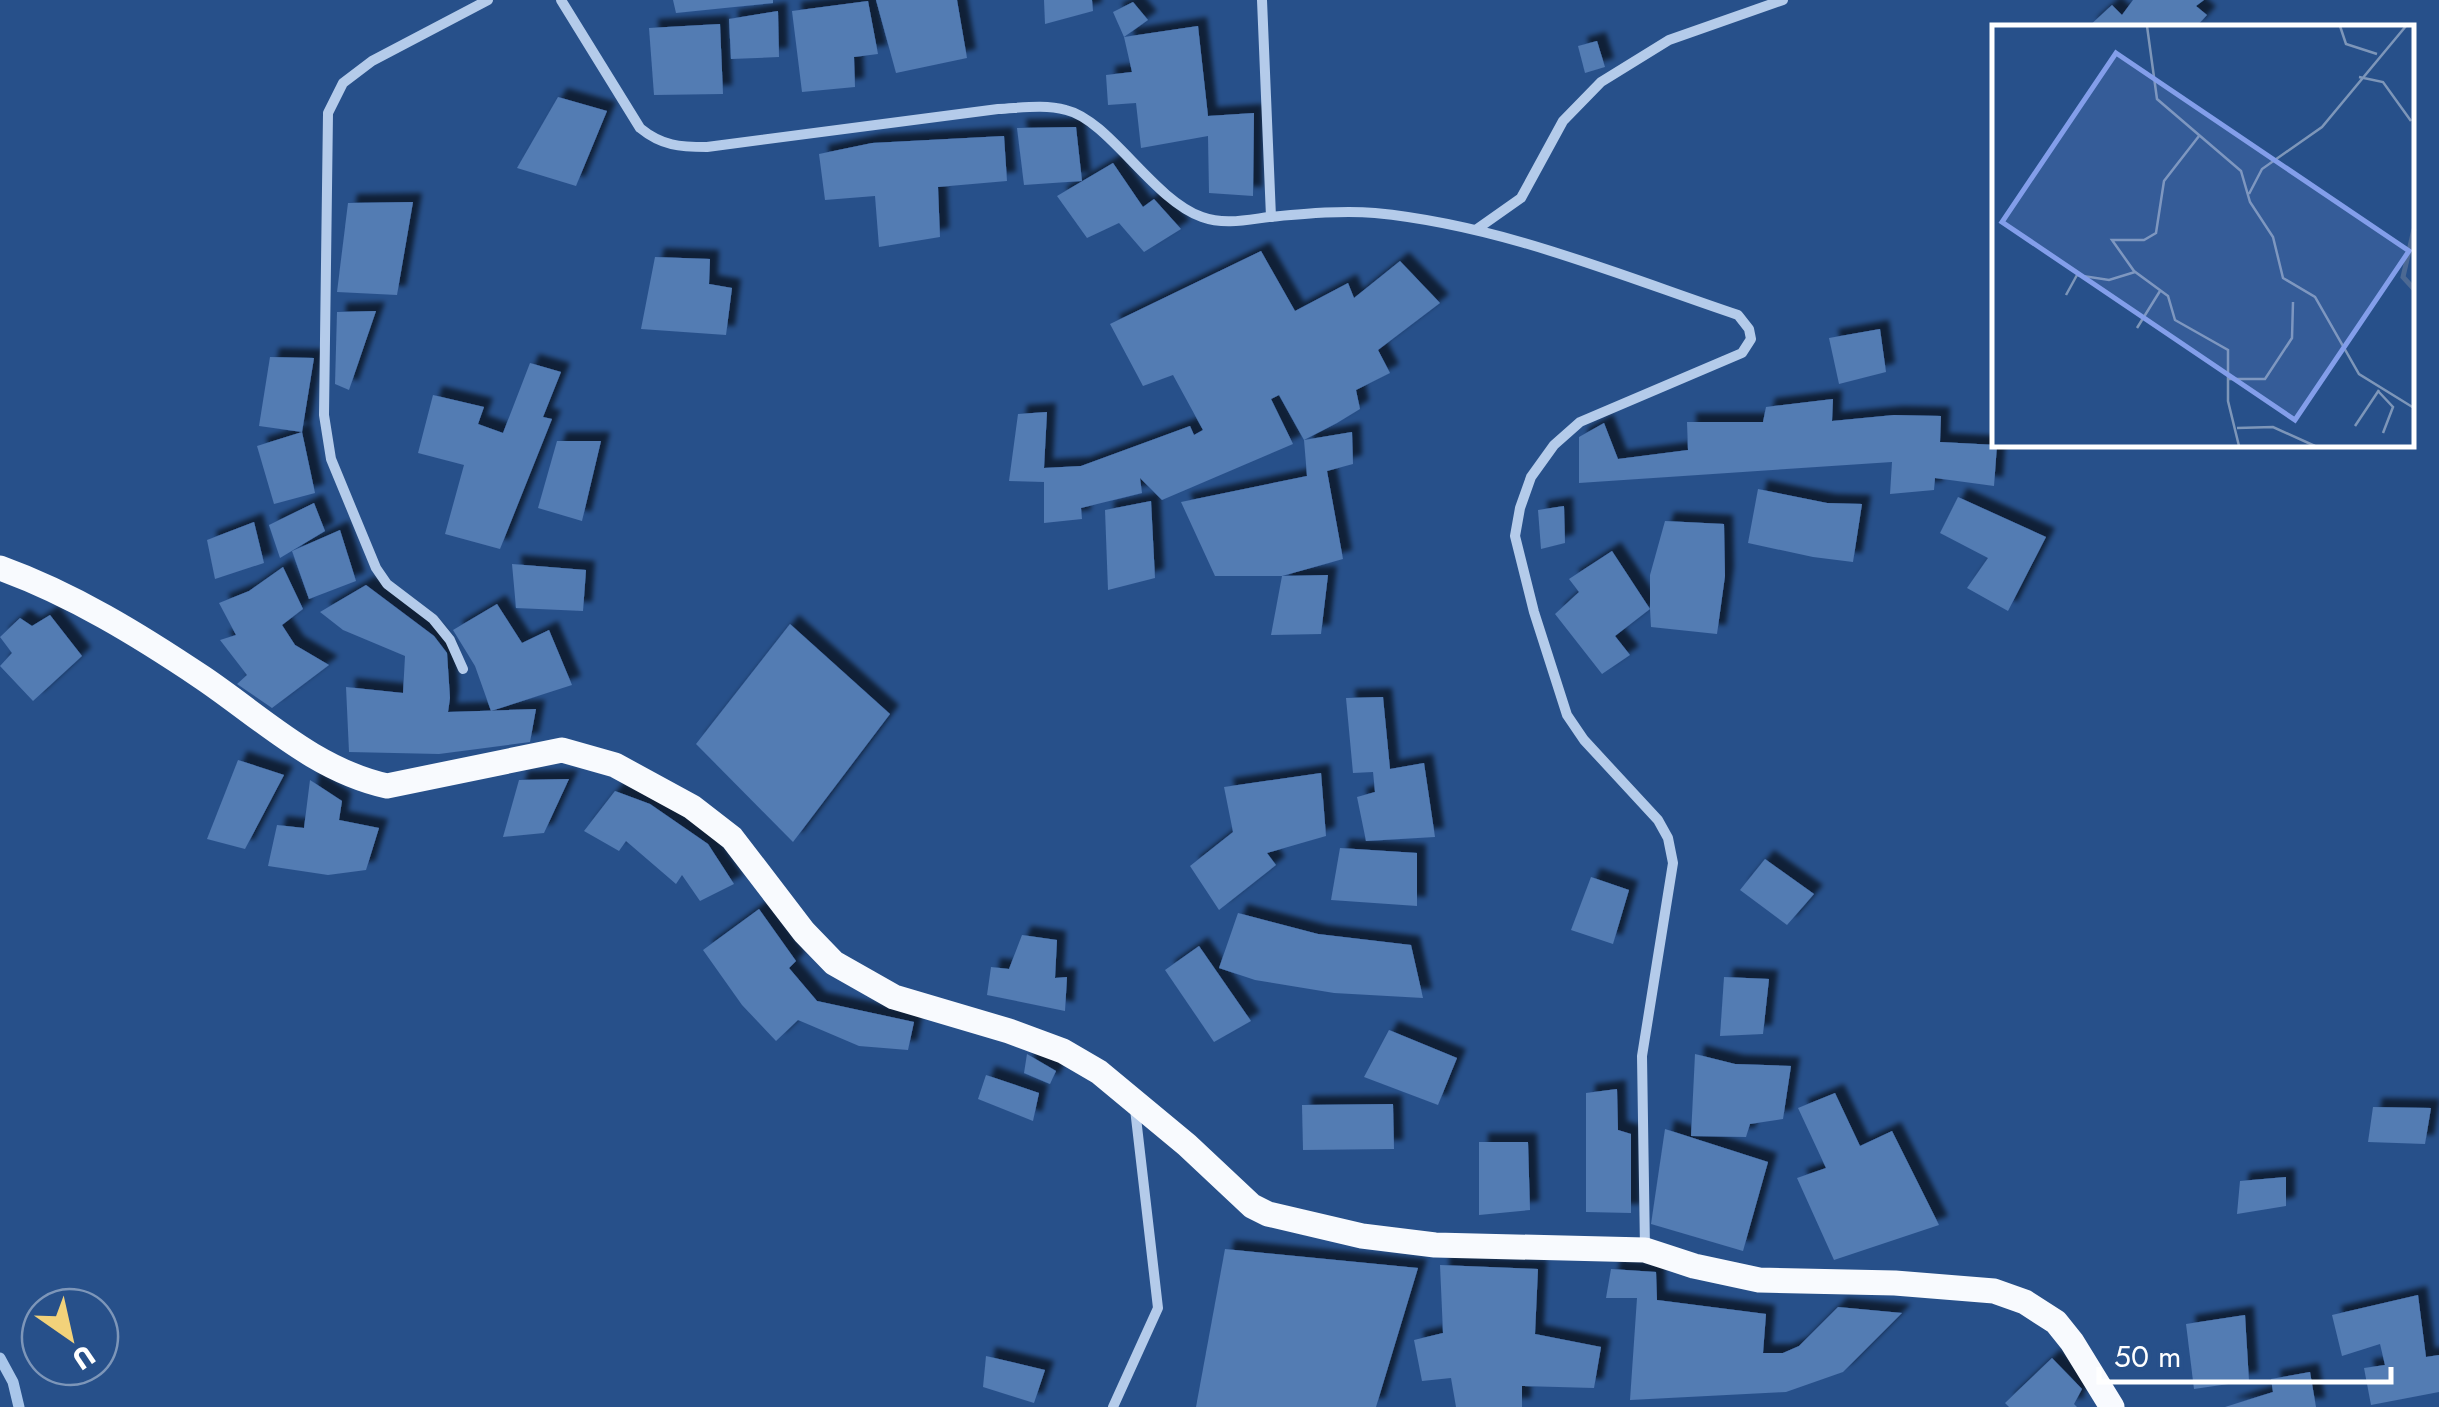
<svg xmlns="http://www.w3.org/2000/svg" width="2439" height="1407" viewBox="0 0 2439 1407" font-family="Jost,sans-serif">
<defs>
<filter id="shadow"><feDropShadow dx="9" dy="-9" stdDeviation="2.5" flood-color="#0009"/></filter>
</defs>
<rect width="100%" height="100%" fill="#27508a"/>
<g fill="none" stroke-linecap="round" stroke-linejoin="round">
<path stroke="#a9c6ea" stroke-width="11" d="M0,1358L13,1382L19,1407"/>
</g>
<g fill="#537bb3" filter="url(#shadow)">
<path d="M673,0H773V3L676,13Z"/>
<path d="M876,0H957L967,58L896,73Z"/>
<path d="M1044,0H1092L1093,11L1045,24Z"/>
<path d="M2133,0H2204L2196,6L2207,15L2195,28H2087L2112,5L2122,15Z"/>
<path d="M868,1L878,54L854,57L855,87L802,92L792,11Z"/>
<path d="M1133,2L1148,20L1124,37L1113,12Z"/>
<path d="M778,11L779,57L731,59L729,19Z"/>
<path d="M720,24L723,94L654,95L649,28Z"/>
<path d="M1198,26L1208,116L1254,113L1253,196L1209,193L1208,136L1141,148L1136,103L1108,105L1106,75L1132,72L1124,37Z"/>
<path d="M1597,41L1605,67L1585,73L1578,46Z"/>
<path d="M558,97L607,111L576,186L517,168Z"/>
<path d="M1076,127L1082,181L1024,185L1017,128Z"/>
<path d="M1004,136L1007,181L938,187L940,237L879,247L875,196L825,200L819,154L872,143Z"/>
<path d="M1113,163L1143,207L1154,199L1181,229L1144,252L1119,223L1087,238L1057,196Z"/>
<path d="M413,202L397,295L337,292L348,203Z"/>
<path d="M1261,251L1295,311L1348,283L1354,298L1400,261L1440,303L1378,350L1390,373L1356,390L1360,409L1337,423L1304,440L1279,395L1271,399L1293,444L1162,500L1140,478L1142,493L1081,508L1082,519L1044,523V482L1009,481L1018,414L1047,412L1044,468L1081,466L1190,426L1194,435L1203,430L1173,375L1143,386L1110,324Z"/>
<path d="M655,257L710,259L709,284L732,288L726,335L641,329Z"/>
<path d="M376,311L349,390L335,384L337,312Z"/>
<path d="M1880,329L1886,372L1839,384L1829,338Z"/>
<path d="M270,357L314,358L302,432L259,426Z"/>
<path d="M530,363L561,372L543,417L552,419L500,549L445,534L464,465L418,453L433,395L484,407L478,424L503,433Z"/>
<path d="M1833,399L1832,421L1894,415L1941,416L1940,442L1997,445L1994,486L1935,478L1934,490L1890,494L1892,462L1579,483V437L1604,423L1618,459L1688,450L1687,422H1763L1766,407Z"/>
<path d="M302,432L315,493L274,504L257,446Z"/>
<path d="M1352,432L1353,464L1327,471L1343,559L1282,576L1328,575L1321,634L1271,635L1282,576H1215L1181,502L1307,476L1304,440Z"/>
<path d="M557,441H601L582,521L538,508Z"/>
<path d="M1758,489L1827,503L1862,504L1853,562L1813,557L1748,543Z"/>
<path d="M1958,497L2046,537L2008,611L1967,588L1988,558L1940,533Z"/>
<path d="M1151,501L1155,578L1108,590L1105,510Z"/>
<path d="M314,503L325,531L280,558L269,525Z"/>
<path d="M1564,506L1565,543L1541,549L1538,510Z"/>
<path d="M1665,521L1724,524L1725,576L1717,634L1651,627L1650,609L1615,636L1630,655L1602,674L1555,614L1579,592L1569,579L1612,551L1650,609V575Z"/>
<path d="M254,522L264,563L215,579L207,540Z"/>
<path d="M340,530L356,581L309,599L292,551Z"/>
<path d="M512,564L586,570L583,611L516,608Z"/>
<path d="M283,567L303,609L282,625L295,645L329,665L272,708L237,684L247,675L220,640L236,635L219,603L249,591Z"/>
<path d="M366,585L434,636L447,653L450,698L448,712L536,709L530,742L439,754L349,752L346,687L403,693L405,656L343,630L320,612Z"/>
<path d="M497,604L522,643L549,630L572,685L491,711L475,666L453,630Z"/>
<path d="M50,615L82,656L33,701L0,666L12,653L0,637L20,618L32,626Z"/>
<path d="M790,624L890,714L793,842L696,744Z"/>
<path d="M1383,697L1390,769L1424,763L1435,837L1366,841L1357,797L1375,792L1373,772L1353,773L1346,698Z"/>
<path d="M238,760L284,775L245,849L207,839Z"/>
<path d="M1321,773L1326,836L1267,853L1276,865L1219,910L1190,866L1233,832L1224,787Z"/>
<path d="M569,779L544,833L503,837L519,780Z"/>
<path d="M310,780L342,801L339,820L379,828L366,870L328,875L268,866L277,825L304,828Z"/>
<path d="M615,791L650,804L708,844L734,884L700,901L682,875L676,884L626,841L619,851L584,831Z"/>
<path d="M1340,848L1417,853V906L1331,900Z"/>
<path d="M1765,859L1814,894L1787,925L1740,890Z"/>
<path d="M1591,877L1629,890L1613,944L1571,930Z"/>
<path d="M759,909L796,961L789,968L817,1001L914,1022L908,1050L859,1046L798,1020L776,1041L742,1005L703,950Z"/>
<path d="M1238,913L1318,934L1411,945L1423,998L1334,993L1255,980L1219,968Z"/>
<path d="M1022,935L1057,940L1055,978L1067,977L1065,1011L987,995L991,967L1009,969Z"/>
<path d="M1199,946L1251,1021L1214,1042L1165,970Z"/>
<path d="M1724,977L1769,979L1763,1034L1720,1036Z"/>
<path d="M1389,1030L1457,1058L1438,1105L1364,1077Z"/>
<path d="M1027,1054L1056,1071L1050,1084L1024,1073Z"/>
<path d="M1695,1054L1735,1064L1791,1066L1783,1119L1750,1124L1746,1137L1691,1136Z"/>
<path d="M986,1075L1039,1093L1033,1121L978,1099Z"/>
<path d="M1617,1089L1618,1130L1631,1134V1213L1586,1212V1093Z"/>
<path d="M1835,1093L1860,1146L1892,1131L1939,1225L1834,1260L1797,1178L1826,1168L1798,1108Z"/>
<path d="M1393,1104L1394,1149L1303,1150L1302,1105Z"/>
<path d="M2373,1107L2431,1108L2425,1144L2368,1142Z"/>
<path d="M1665,1129L1768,1162L1743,1251L1651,1224Z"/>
<path d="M1479,1142H1528L1530,1210L1479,1215Z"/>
<path d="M2286,1177V1206L2237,1214L2240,1181Z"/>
<path d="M1225,1249L1418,1268L1376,1407H1196Z"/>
<path d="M1440,1265L1538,1269L1535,1334L1601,1347L1594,1388L1522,1386V1407H1456L1451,1378L1422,1381L1414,1340L1443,1333Z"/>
<path d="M1611,1269L1656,1272L1657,1300L1766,1314L1763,1353H1783L1799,1346L1838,1307L1902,1313L1843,1372L1786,1392L1630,1400L1637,1298H1606Z"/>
<path d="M2418,1295L2426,1357L2439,1355V1392L2371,1405L2364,1368L2385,1365L2380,1344L2342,1356L2332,1315Z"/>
<path d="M2245,1315L2249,1381L2194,1389L2186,1324Z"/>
<path d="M986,1356L1045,1370L1034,1403L983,1387Z"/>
<path d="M2052,1358L2082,1389L2074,1404L2077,1407H2009L2005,1403Z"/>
<path d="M2310,1372L2316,1407H2225L2273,1392L2271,1379Z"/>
</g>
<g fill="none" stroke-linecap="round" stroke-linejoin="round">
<g stroke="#b4cbea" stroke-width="10">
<path d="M561,0L640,128C662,146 680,147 707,147L998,109C1021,108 1044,104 1066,110C1109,120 1153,200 1202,217C1224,225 1246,220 1269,217C1302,214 1341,210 1375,213C1501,225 1619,275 1738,315L1749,329L1751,339L1742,353L1580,422L1554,445L1531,477L1520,508L1515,536L1534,612L1567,715L1584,740L1658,820L1668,838L1673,863L1642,1056L1645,1249"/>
<path d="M1262,0L1271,217"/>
<path d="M1477,229L1521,198L1563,121L1601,82L1669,40L1783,0"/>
<path d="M463,669L450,640L433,619L387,584L376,568L331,459L324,415L328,113L343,83L372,61L488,0"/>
<path d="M1113,1407L1158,1308L1135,1109"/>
</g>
<path stroke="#f8fafe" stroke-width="25" d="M0,568C72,594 139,635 203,678C262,718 315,770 387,786L562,750L615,765L692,807L732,838L804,932L834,963L894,997L1009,1031L1063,1051L1099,1072L1187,1145L1252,1206L1268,1214L1362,1236L1435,1245L1645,1250L1694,1266L1759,1280L1895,1283L1994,1291L2025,1302L2056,1322L2072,1342L2112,1407"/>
</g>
<g transform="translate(1992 25)">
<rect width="422" height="422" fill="#27508a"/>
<path fill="none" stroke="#4c6993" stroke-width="5" d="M422,204L411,252L422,264"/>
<path fill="none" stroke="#7d96b9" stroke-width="2.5" d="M155,1L165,74L249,146L258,177L281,212L291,253L323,272L367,349L422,383M348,1L354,19L385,29M367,52L391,57L419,96M207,111L172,156L164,208L152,215H120L142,246L176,271L183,295L236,325V376L247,421M257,169L270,144L330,102L414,1M74,270L85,250L117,255L143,247M145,303L168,266M235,354H273L300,313L301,277M386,366L401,382L391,408M363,401L387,365M245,403L281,402L323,421"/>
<path fill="#839eea" fill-opacity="0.15" stroke="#839eea" stroke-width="5" d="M124,28L417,226L303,395L10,197Z"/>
<rect width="422" height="422" fill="none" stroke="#fff" stroke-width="5"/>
</g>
<g transform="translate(70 1337) rotate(146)"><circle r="48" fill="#27508a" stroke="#7d96b9" stroke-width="2.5"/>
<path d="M0-8L18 38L0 25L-18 38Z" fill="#f2d27a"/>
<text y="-15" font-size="28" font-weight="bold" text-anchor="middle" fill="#ffffff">U</text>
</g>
<path d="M2099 1367v15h292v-15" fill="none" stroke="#ffffff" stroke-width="5"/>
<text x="2114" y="1367" font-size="30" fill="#ffffff" stroke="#27508a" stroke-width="8" paint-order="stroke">50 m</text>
</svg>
